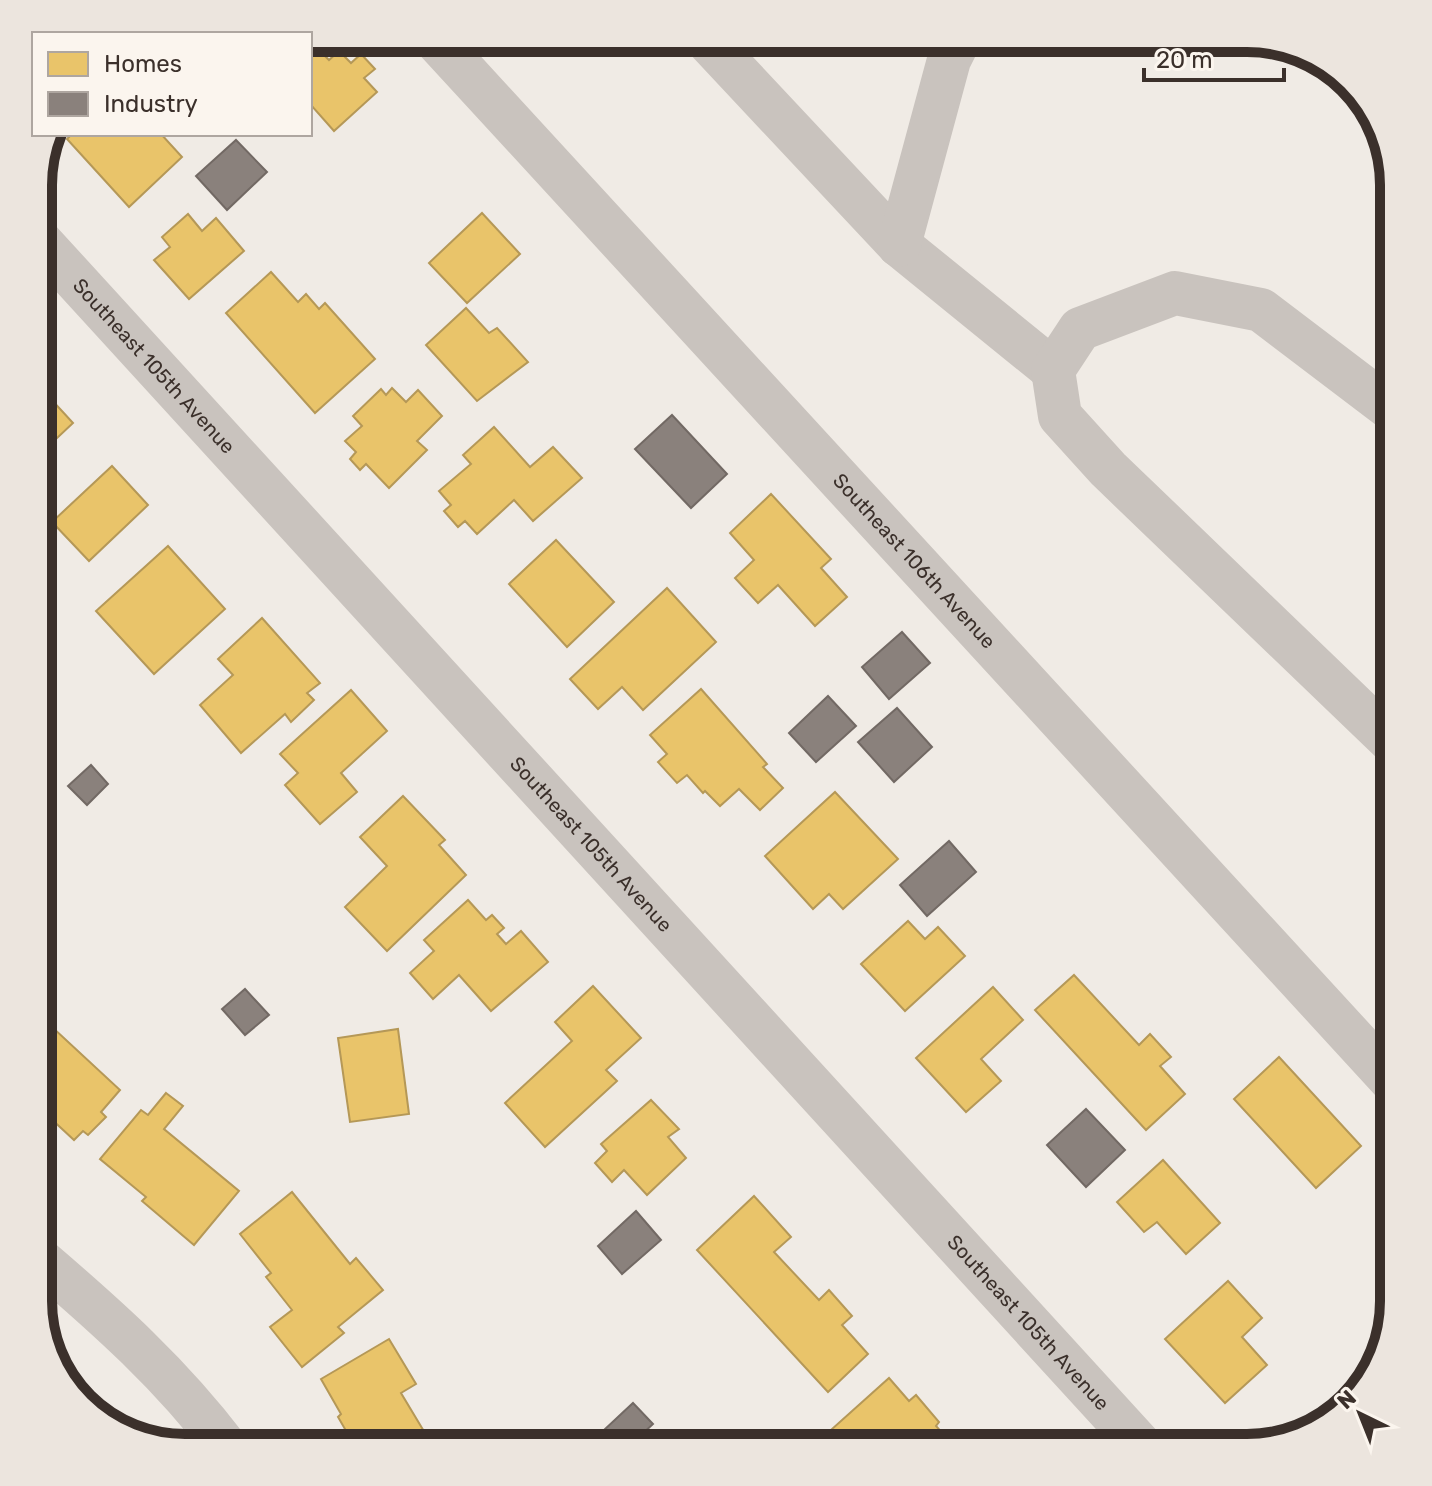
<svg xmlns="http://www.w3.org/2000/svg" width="1432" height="1486" viewBox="0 0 1432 1486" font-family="Rubik,sans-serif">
<rect width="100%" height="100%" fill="#f0ebe5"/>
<g fill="#e9c46a" stroke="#b59857" stroke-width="2">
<path d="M311,42L329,60L339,51L351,63L361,54L375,69L364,78L377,92L334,131L310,104Z"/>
<path d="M72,134H161L182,157L129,207L67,139Z"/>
<path d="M482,213L520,254L467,303L429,263Z"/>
<path d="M188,214L202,231L216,218L244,251L189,299L154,260L170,247L162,237Z"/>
<path d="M271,272L298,302L306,294L319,309L325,303L375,359L315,413L226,313Z"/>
<path d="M466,308L489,333L497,328L528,362L477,401L426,345Z"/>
<path d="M38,385L73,423L38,456Z"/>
<path d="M392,388L406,402L418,390L442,416L417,441L427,450L389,488L366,464L360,470L350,459L356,452L345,441L362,426L353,416L381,389L386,395Z"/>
<path d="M494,427L530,467L553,447L582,478L533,521L514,500L477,534L465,521L458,527L444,511L451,505L439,491L471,464L463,455Z"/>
<path d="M112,466L148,505L89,561L52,522Z"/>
<path d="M771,494L831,559L821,568L847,597L815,626L778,585L758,603L735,578L754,560L730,533Z"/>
<path d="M556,540L614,602L567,647L509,584Z"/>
<path d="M168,546L225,609L154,674L96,611Z"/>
<path d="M667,588L716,642L643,710L622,687L598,709L570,679Z"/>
<path d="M262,618L320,683L307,693L314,700L291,722L285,714L241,753L200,705L233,675L218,659Z"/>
<path d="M701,689L767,764L763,767L783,788L760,810L739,789L720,806L705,791L703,793L687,775L677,783L658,762L667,754L650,735Z"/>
<path d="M351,690L387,731L341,773L357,792L320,824L285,785L298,773L280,754Z"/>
<path d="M835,792L898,859L843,909L829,894L813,909L765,856Z"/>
<path d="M403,796L445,840L439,845L466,875L387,951L345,907L387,866L360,837Z"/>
<path d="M468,900L486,920L492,915L504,928L497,934L506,944L521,931L548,962L491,1011L459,975L433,999L410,973L434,951L424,940Z"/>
<path d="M908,921L925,939L938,927L965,956L905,1011L861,964Z"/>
<path d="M1074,975L1139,1045L1150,1034L1171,1057L1160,1066L1185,1094L1146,1130L1035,1010Z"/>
<path d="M593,986L641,1038L606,1070L617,1081L545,1147L505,1103L572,1041L555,1022Z"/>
<path d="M993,987L1023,1020L981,1059L1001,1081L966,1112L916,1058Z"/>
<path d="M38,1014L120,1090L101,1112L106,1117L88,1135L83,1131L74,1140L47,1115L40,1124L38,1122Z"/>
<path d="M398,1029L409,1114L350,1122L338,1038Z"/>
<path d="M1279,1057L1361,1146L1316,1188L1234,1099Z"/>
<path d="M166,1093L183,1106L164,1129L239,1191L194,1245L142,1201L146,1197L100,1159L141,1110L148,1115Z"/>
<path d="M651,1100L679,1129L668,1137L686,1158L647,1195L624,1170L612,1182L595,1163L607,1151L601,1144Z"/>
<path d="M1163,1160L1220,1223L1186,1254L1157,1222L1144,1232L1117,1202Z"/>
<path d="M292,1192L350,1264L356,1258L383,1290L338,1327L344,1333L302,1367L270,1327L292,1310L266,1277L271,1273L240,1234Z"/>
<path d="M754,1196L791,1237L774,1252L819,1300L829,1290L852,1316L842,1325L868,1354L828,1392L697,1250Z"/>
<path d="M1228,1281L1262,1318L1242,1337L1267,1365L1225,1403L1165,1339Z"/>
<path d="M389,1339L416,1384L401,1393L434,1448H356L338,1417L341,1414L321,1379Z"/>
<path d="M889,1378L909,1401L916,1395L939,1422L936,1426L952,1444L947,1448H849L832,1429Z"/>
</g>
<g fill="#8a817c" stroke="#726964" stroke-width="2">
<path d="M236,140L267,172L227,210L196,176Z"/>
<path d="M672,415L727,474L691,508L635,449Z"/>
<path d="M902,632L930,663L889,699L862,667Z"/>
<path d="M828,696L856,726L816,762L789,733Z"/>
<path d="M897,708L932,747L894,782L858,742Z"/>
<path d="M91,765L108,784L87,805L68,786Z"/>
<path d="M949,841L976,872L927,916L900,885Z"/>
<path d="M245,989L269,1015L245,1035L222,1009Z"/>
<path d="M1086,1109L1125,1150L1086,1187L1047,1145Z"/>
<path d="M636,1211L661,1240L622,1274L598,1246Z"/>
<path d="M633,1403L653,1424L627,1448H620L604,1430Z"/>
</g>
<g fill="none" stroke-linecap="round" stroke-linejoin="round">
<g stroke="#c9c3be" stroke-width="44">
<path id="s1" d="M434,38L1394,1083"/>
<path d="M705,38L899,245L1053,370"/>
<path id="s2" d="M38,239L1143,1448"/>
<path d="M899,245L949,60L960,38"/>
<path d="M1394,411L1261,310L1175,293L1080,329L1053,370L1060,416L1108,469L1394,744"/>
<path d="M38,1258C107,1317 171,1374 227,1448"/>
</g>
</g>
<g text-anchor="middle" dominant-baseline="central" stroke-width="8" stroke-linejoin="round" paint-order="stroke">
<g font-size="20" fill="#3b302b" stroke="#fbf5ee">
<text stroke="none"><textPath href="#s2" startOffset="172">Southeast 105th Avenue</textPath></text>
<text stroke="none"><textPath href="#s1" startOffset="710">Southeast 106th Avenue</textPath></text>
<text stroke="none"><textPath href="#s2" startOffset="820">Southeast 105th Avenue</textPath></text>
<text stroke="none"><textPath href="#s2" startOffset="1468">Southeast 105th Avenue</textPath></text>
</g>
</g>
<path d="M0 0H1432V1486H0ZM185 52H1247A133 133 0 0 1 1380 185V1301A133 133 0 0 1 1247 1434H185A133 133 0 0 1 52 1301V185A133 133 0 0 1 185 52Z" fill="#ece5de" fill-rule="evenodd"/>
<path fill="none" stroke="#3b302b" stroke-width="10" d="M185 52H1247A133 133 0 0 1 1380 185V1301A133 133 0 0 1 1247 1434H185A133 133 0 0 1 52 1301V185A133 133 0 0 1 185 52Z"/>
<rect x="32" y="32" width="280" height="104" fill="#fbf5ee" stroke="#aea6a0" stroke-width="2"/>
<rect x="48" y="52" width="40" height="24" fill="#e9c46a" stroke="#aea6a0" stroke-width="2"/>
<text x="104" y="72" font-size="24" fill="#3b302b">Homes</text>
<rect x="48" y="92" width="40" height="24" fill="#8a817c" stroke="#aea6a0" stroke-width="2"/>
<text x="104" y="112" font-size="24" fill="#3b302b">Industry</text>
<g transform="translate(1360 1414) rotate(317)" stroke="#fbf5ee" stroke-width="6" paint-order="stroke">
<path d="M0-6L14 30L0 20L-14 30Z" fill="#3b302b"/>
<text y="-12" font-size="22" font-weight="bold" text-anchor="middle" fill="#3b302b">N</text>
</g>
<path d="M1144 68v12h140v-12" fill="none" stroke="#3b302b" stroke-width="4"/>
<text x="1156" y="68" font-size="24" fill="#3b302b" stroke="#fbf5ee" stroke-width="6" paint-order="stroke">20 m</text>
</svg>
